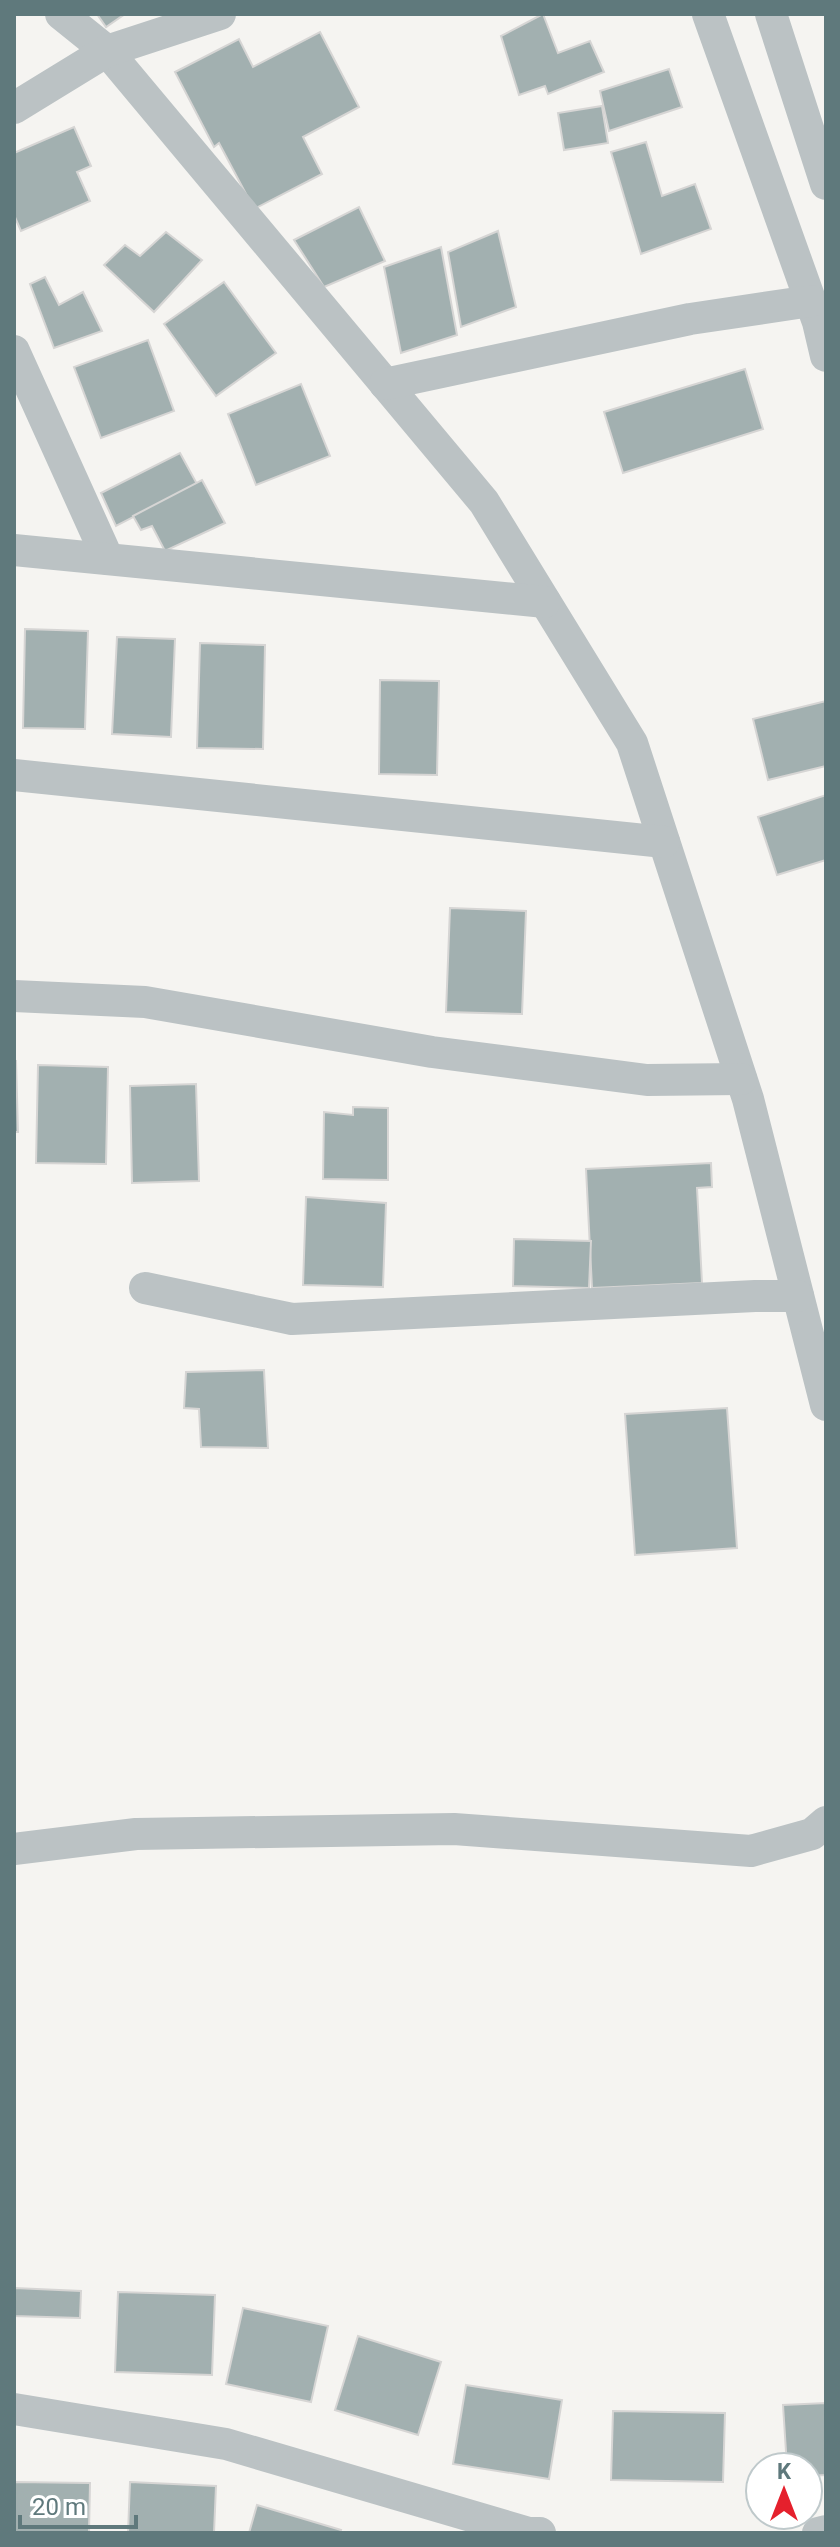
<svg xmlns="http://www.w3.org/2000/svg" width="840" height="2547" viewBox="0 0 840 2547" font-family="Roboto,sans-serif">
<rect width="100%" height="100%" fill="#f5f4f1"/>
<g fill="#a2b0b0" stroke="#d6d5d4" stroke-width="2">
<path d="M97,14H125L106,27Z"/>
<path d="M543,14L558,53L590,41L604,72L548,94L545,86L519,95L501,36Z"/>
<path d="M320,32L359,107L303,137L322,174L254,209L219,143L214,147L175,72L239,39L253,67Z"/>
<path d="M669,69L682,107L609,131L600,91Z"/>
<path d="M602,106L608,143L564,150L558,113Z"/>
<path d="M74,127L91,166L77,172L90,201L21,231L14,215V153Z"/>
<path d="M646,142L662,196L695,184L711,229L641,254L611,152Z"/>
<path d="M359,207L385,261L324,287L294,240Z"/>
<path d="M498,231L516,307L461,327L448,252Z"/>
<path d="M166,232L202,260L154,312L104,265L125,245L140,256Z"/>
<path d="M441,247L457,335L401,353L384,267Z"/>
<path d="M45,277L59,305L83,292L102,331L54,348L30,284Z"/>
<path d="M224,282L276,353L216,396L164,324Z"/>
<path d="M148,340L174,411L101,438L74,367Z"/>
<path d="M745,369L763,429L623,473L604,412Z"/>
<path d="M301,384L330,456L256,485L228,414Z"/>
<path d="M180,453L197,484L116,526L101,493Z"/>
<path d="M202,480L225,523L165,551L152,526L141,530L133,516Z"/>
<path d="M25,629L88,631L85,729L23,728Z"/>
<path d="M117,637L175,639L171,737L112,734Z"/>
<path d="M200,643L265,645L263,749L197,748Z"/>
<path d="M380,680L439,681L437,775L379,774Z"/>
<path d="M826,701V766L768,780L753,719Z"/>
<path d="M826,795V860L777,875L758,817Z"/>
<path d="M450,908L526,911L522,1014L446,1012Z"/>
<path d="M14,1061H16L18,1132H14Z"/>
<path d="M38,1065L108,1067L106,1164L36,1163Z"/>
<path d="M196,1084L199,1181L132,1183L130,1086Z"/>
<path d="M353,1107L388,1108V1180L323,1179L324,1112L353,1115Z"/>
<path d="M711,1163L712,1187L697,1188L702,1283L592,1288L586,1169Z"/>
<path d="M306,1197L386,1203L383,1287L303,1285Z"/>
<path d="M514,1239L591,1241L589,1288L513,1286Z"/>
<path d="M264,1370L268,1448L201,1447L199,1409L184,1408L186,1372Z"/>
<path d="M727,1408L737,1548L635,1555L625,1414Z"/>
<path d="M14,2288L81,2291L80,2318L14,2316Z"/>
<path d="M118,2292L215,2295L212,2375L115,2372Z"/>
<path d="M243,2308L328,2326L311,2402L226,2384Z"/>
<path d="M358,2336L441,2362L418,2435L335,2410Z"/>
<path d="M466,2385L562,2400L549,2479L453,2464Z"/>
<path d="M826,2403V2475L808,2476V2467H787L783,2405Z"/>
<path d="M613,2411L725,2413L723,2482L611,2480Z"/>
<path d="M14,2482L90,2483L89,2533H14Z"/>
<path d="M130,2482L216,2486L214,2533H128Z"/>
<path d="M257,2505L341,2530L340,2533H249Z"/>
</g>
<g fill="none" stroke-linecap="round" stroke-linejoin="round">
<g stroke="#bbc2c4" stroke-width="32">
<path d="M61,14L107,51L484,502L632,743L748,1099L826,1405"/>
<path d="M708,14L818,322L826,356"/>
<path d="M771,14L826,184"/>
<path d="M14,108L107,51L220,14"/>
<path d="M14,351L108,559"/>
<path d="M385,384L690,319L811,301"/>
<path d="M14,550L545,602"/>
<path d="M14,775L664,842"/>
<path d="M14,996L145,1002L432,1052L647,1080L741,1079"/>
<path d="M145,1288L292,1319L755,1296H798"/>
<path d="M14,1849L136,1834L454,1829L751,1851L812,1834L826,1822"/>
<path d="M14,2409L226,2444L529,2533H540"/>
<path d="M818,2533L826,2531"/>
</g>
</g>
<rect width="840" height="2547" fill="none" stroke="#5f797c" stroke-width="32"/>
<g transform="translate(784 2491)"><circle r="38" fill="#ffffff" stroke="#bfc9cb" stroke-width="2"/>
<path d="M0-6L14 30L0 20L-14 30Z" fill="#e5202c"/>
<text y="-12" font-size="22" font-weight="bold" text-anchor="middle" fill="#5f797c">K</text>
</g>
<path d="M20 2515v12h116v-12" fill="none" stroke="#5f797c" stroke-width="4"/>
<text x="32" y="2515" font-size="24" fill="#5f797c" stroke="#ffffff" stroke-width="6" paint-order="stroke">20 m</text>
</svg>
